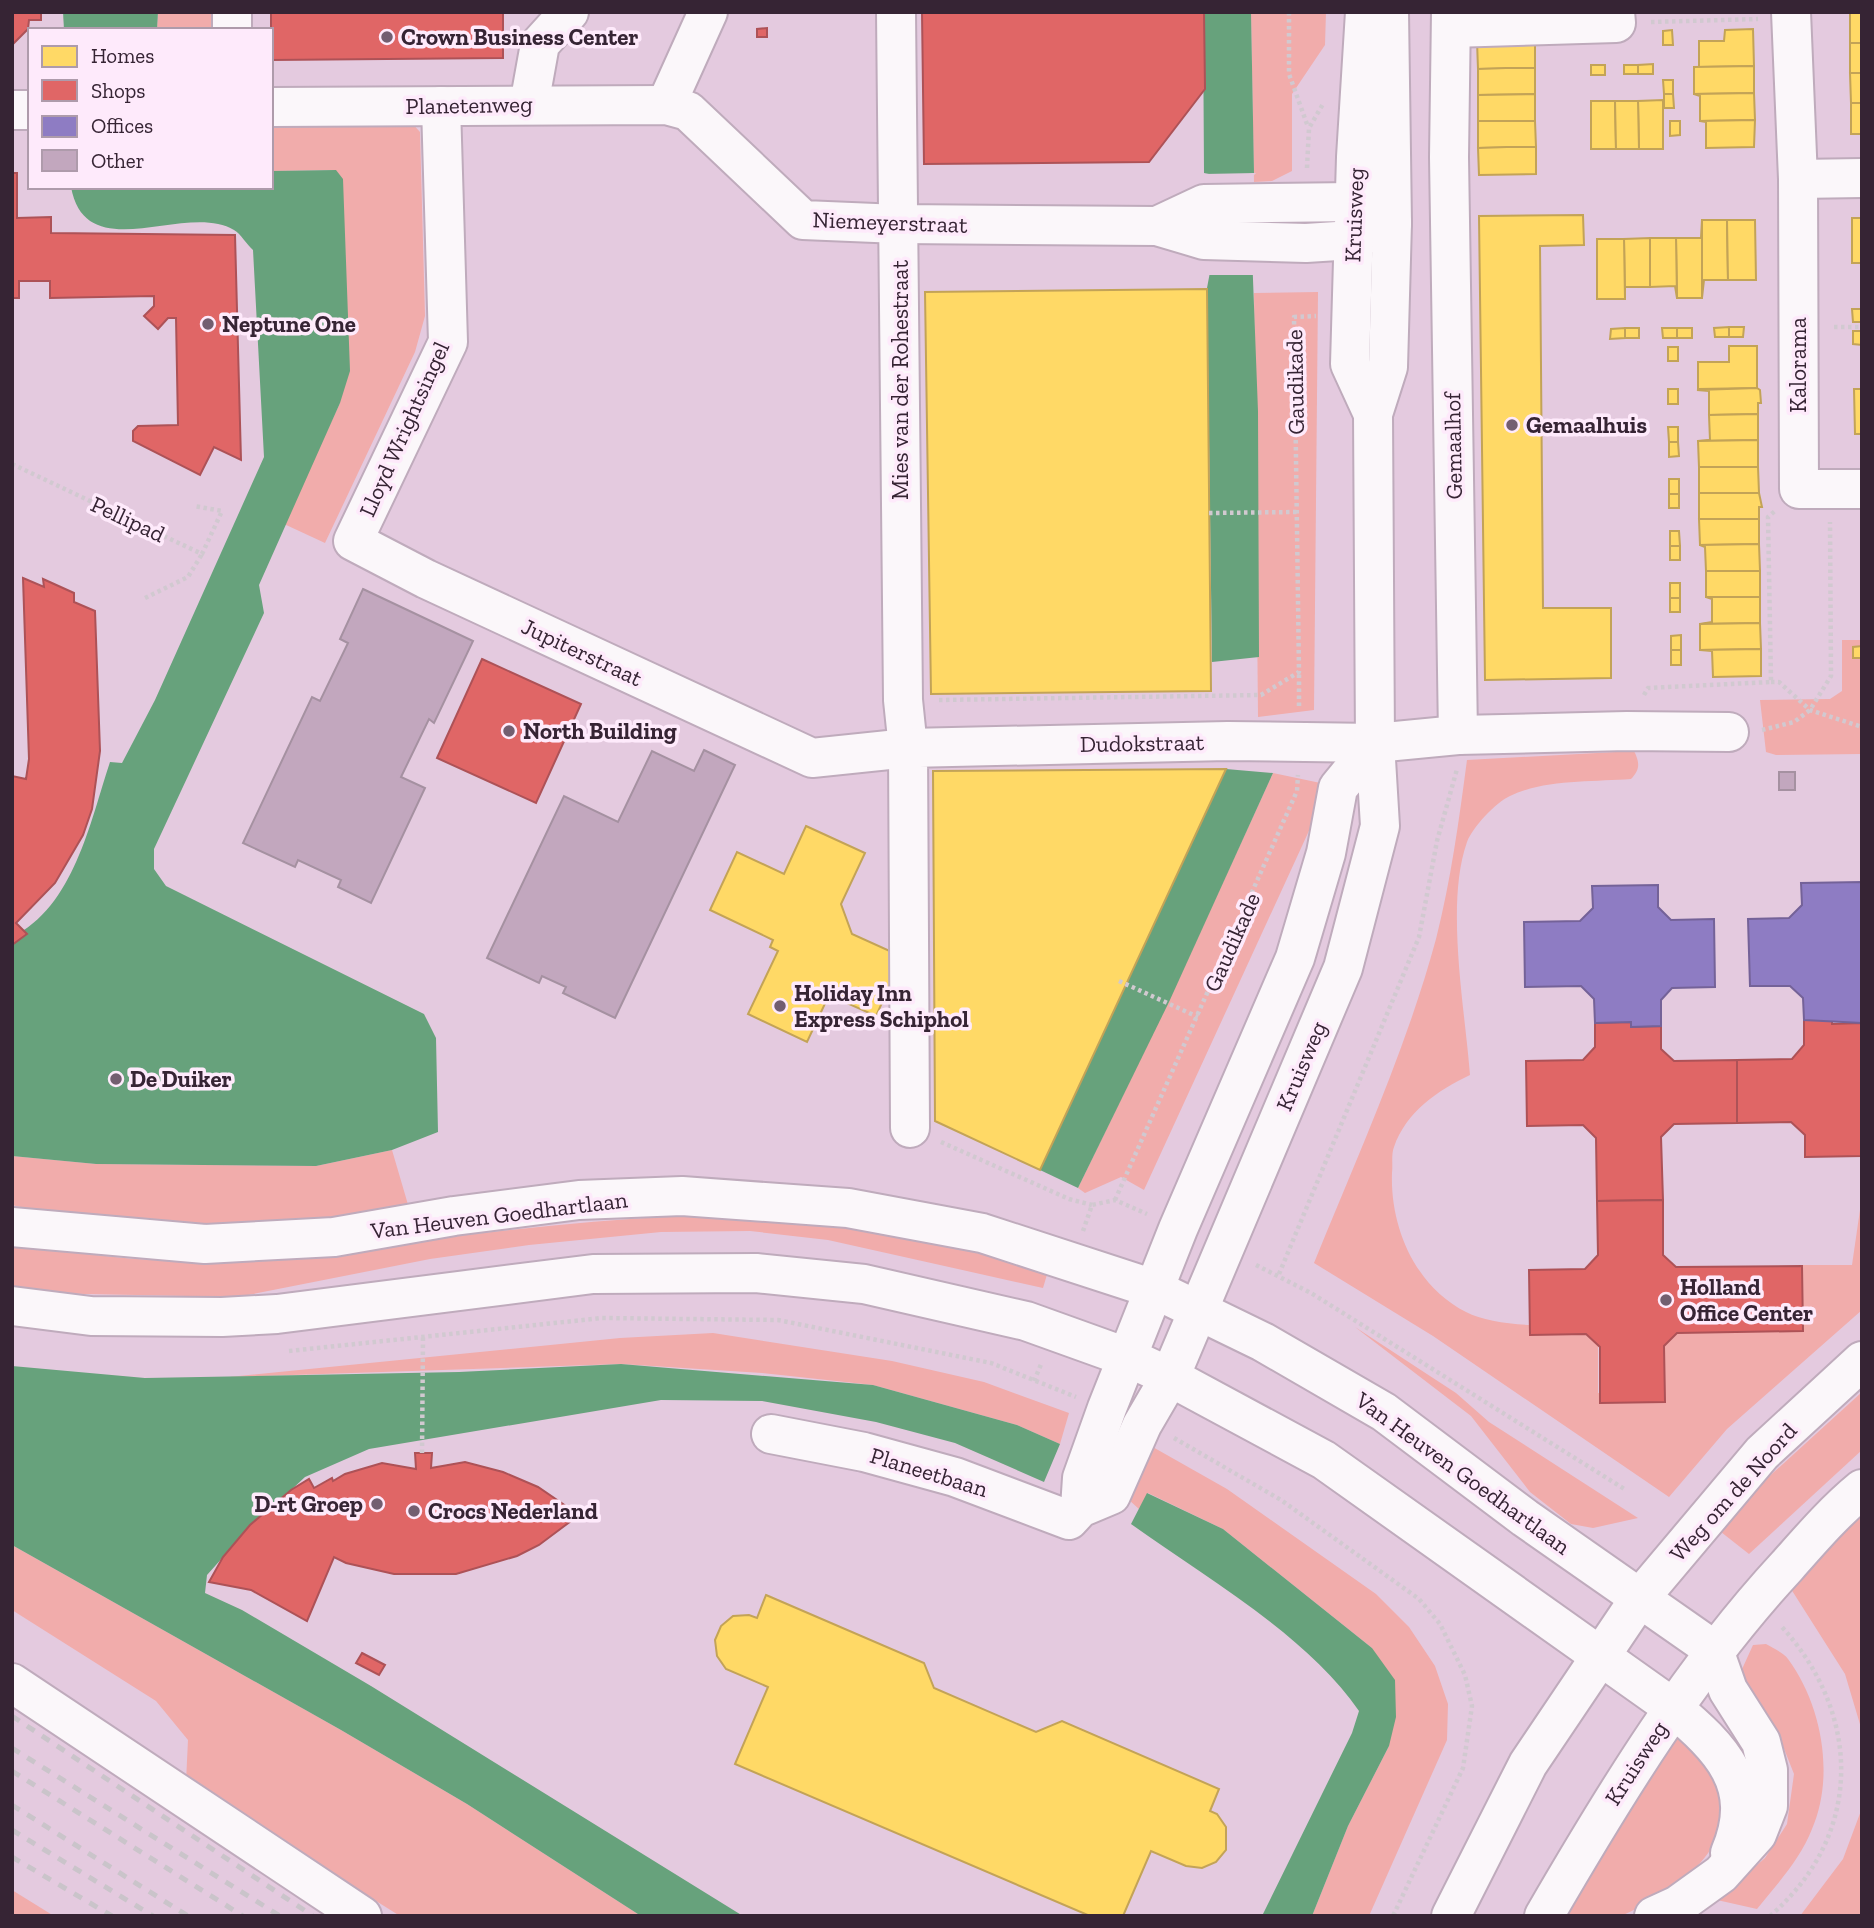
<svg xmlns="http://www.w3.org/2000/svg" width="1874" height="1928" viewBox="0 0 1874 1928" font-family="'Zilla Slab',serif">
<rect width="100%" height="100%" fill="#e4cadf"/>
<g fill="#f1acab">
<path d="M158,12H211V30H157Z"/>
<path d="M1251,12H1326L1325,45L1292,94V171L1272,181L1254,182Z"/>
<path d="M409,120L420,132L425,316L415,352L325,543L284,524L340,403L335,170L271,171V124Z"/>
<path d="M1318,292L1314,710L1258,717L1254,293Z"/>
<path d="M1842,640H1862V754L1776,755L1766,752L1760,700L1830,699L1842,691Z"/>
<path d="M1634,751C1640,763 1640,770 1631,779C1593,782 1545,779 1510,796C1495,803 1473,827 1467,842C1445,904 1465,1009 1470,1075C1438,1090 1406,1112 1394,1147C1391,1154 1393,1165 1392,1173C1390,1228 1416,1287 1466,1312C1494,1327 1551,1326 1583,1326L1598,1343V1393L1661,1394L1662,1339L1679,1324L1799,1325L1800,1265H1852L1862,1196V1310L1727,1429L1669,1497L1433,1336L1314,1263C1357,1157 1406,1050 1436,939C1451,880 1459,820 1467,760Z"/>
<path d="M1273,773L1330,785L1144,1190L1121,1177L1085,1193L1078,1188L1169,1000Z"/>
<path d="M392,1150L409,1208C285,1226 135,1237 12,1205V1156L96,1164L316,1166Z"/>
<path d="M680,1216L770,1218L839,1224L1049,1268L1043,1288L828,1240L750,1231L661,1232L529,1245L430,1259L238,1297L36,1293L12,1288V1242C66,1251 122,1261 176,1260C345,1255 512,1224 680,1216Z"/>
<path d="M1355,1327L1456,1393L1489,1422L1638,1518L1593,1528L1571,1524L1530,1492L1471,1416Z"/>
<path d="M713,1333L892,1361L984,1382L1069,1413L1060,1444L1017,1425L873,1385L762,1373L621,1364L229,1377L620,1338Z"/>
<path d="M1862,1392V1450L1749,1554L1721,1532L1729,1513Z"/>
<path d="M1151,1446L1227,1489L1376,1594L1409,1627L1435,1666L1448,1704L1447,1740L1369,1916H1312L1348,1826L1389,1746L1372,1648L1223,1529L1148,1493L1139,1509L1129,1500Z"/>
<path d="M1862,1514V1731L1845,1674L1791,1589L1799,1575Z"/>
<path d="M12,1545L341,1730L467,1804L641,1916H400L186,1782L188,1740L156,1701L12,1610Z"/>
<path d="M1766,1644C1773,1648 1784,1653 1788,1659C1822,1705 1835,1776 1812,1829C1800,1860 1777,1884 1757,1909L1717,1900L1765,1858L1787,1824L1794,1774L1779,1736L1752,1706L1738,1678L1753,1645Z"/>
<path d="M1681,1724C1738,1786 1740,1847 1663,1892C1650,1899 1634,1912 1620,1916C1605,1920 1582,1916 1566,1916Z"/>
<path d="M1862,1808V1916H1800L1843,1859Z"/>
<path d="M12,1890L54,1916H12Z"/>
</g>
<g fill="#67a27c">
<path d="M63,12H158L157,30H64Z"/>
<path d="M1203,12H1251L1254,173L1249,174L1258,411L1259,657L1212,662L1207,288L1210,272L1209,174L1204,173Z"/>
<path d="M336,170L343,179L350,371L340,403L259,585L264,613L154,849V869L166,886L424,1014L436,1038L438,1132L392,1150L316,1166L96,1164L12,1156V937C74,907 90,822 110,762L122,763L155,700L264,457L253,250C247,245 241,234 234,230C186,201 86,269 71,187H271V171Z"/>
<path d="M1226,769L1273,773L1169,1002L1078,1188L1040,1170Z"/>
<path d="M621,1364L873,1385L1017,1425L1060,1444L1044,1482L955,1443L876,1422L762,1401L661,1400L369,1449L305,1477L241,1537L207,1575L205,1593L242,1610L371,1686L743,1916H641L467,1804L341,1730L12,1545V1366L145,1378L459,1372Z"/>
<path d="M1147,1493L1223,1529L1372,1648L1395,1680L1396,1717L1389,1746L1348,1826L1312,1916H1262L1352,1733L1359,1711C1308,1636 1205,1577 1131,1524Z"/>
</g>
<path fill="#e4cadf" d="M1256,173L1253,176L1257,275H1206L1204,174Z"/>
<g fill="#ffd966" stroke="#c3a357" stroke-width="2">
<rect x="1850" y="13" width="12" height="30"/>
<path d="M1753,29L1754,66L1699,67V41H1724L1725,30Z"/>
<path d="M1663,31L1672,30L1673,45H1663Z"/>
<path d="M1535,40V68L1478,69L1477,41Z"/>
<rect x="1850" y="43" width="12" height="30"/>
<path d="M1653,64V74H1638V65Z"/>
<rect x="1591" y="65" width="14" height="10"/>
<rect x="1624" y="65" width="14" height="9"/>
<path d="M1754,66V93L1694,94V67Z"/>
<path d="M1506,68H1535V94L1478,95V69Z"/>
<path d="M1850,73H1862V103H1851Z"/>
<path d="M1663,80H1673V94H1664Z"/>
<path d="M1754,93L1755,120L1700,121V96L1694,94Z"/>
<path d="M1535,94V121H1478V95Z"/>
<path d="M1664,94H1673L1674,108H1664Z"/>
<path d="M1663,100V149H1639L1638,101Z"/>
<path d="M1591,101H1615L1616,149H1591Z"/>
<path d="M1615,101H1638L1639,149H1616Z"/>
<rect x="1851" y="103" width="11" height="31"/>
<path d="M1755,120L1754,147L1706,148V122L1700,121Z"/>
<path d="M1478,121H1535L1536,147L1478,148Z"/>
<path d="M1670,121H1680V135L1670,136Z"/>
<path d="M1507,147H1536V174L1479,175L1478,148Z"/>
<path d="M1583,215L1584,245L1540,246L1543,608H1611V678L1485,680L1479,216Z"/>
<rect x="1852" y="218" width="10" height="45"/>
<path d="M1702,220V298H1677L1676,238H1701Z"/>
<path d="M1702,220H1727L1728,280H1704L1702,298Z"/>
<path d="M1727,220H1755L1756,280H1728Z"/>
<path d="M1650,238V287H1625V299L1624,239Z"/>
<path d="M1650,238H1676L1677,298L1675,286L1650,287Z"/>
<path d="M1597,239H1624L1625,299H1597Z"/>
<path d="M1207,289L1211,691L931,694L925,292Z"/>
<path d="M1852,309H1862V322H1853Z"/>
<path d="M1729,327V337H1715L1714,328Z"/>
<path d="M1729,327H1744L1743,337H1729Z"/>
<path d="M1625,328V338L1610,339L1611,329Z"/>
<rect x="1625" y="328" width="14" height="10"/>
<path d="M1662,328H1677V338H1663Z"/>
<rect x="1677" y="328" width="15" height="10"/>
<path d="M1853,331H1862V345L1853,344Z"/>
<path d="M1729,346H1757V388L1698,389V362H1729Z"/>
<rect x="1668" y="347" width="10" height="14"/>
<path d="M1757,388L1760,390L1761,403H1758V414L1709,415V391L1697,390Z"/>
<rect x="1668" y="389" width="10" height="15"/>
<path d="M1854,389H1862V434H1855Z"/>
<path d="M1758,414V440L1698,441L1710,440L1709,415Z"/>
<path d="M1668,427H1678V442H1669Z"/>
<path d="M1758,440V467H1699L1698,441Z"/>
<path d="M1669,442H1678L1679,456L1669,457Z"/>
<path d="M1699,467H1758L1759,493H1699Z"/>
<rect x="1669" y="479" width="10" height="15"/>
<path d="M1699,493H1759L1762,507H1759V519H1699Z"/>
<rect x="1669" y="494" width="10" height="14"/>
<path d="M1699,519H1759V544L1700,545Z"/>
<path d="M1670,531H1679L1680,546H1670Z"/>
<path d="M1759,544L1760,571H1706L1705,547L1700,545Z"/>
<rect x="1670" y="546" width="10" height="14"/>
<rect x="1706" y="571" width="54" height="26"/>
<rect x="1670" y="583" width="10" height="15"/>
<path d="M1706,597H1760V623L1700,624L1712,622V599Z"/>
<rect x="1670" y="598" width="10" height="14"/>
<path d="M1760,623L1761,649L1700,650V624Z"/>
<path d="M1681,635V650H1671V636Z"/>
<path d="M1862,646V658H1853V647Z"/>
<path d="M1761,649V676L1713,677L1712,651L1700,650Z"/>
<rect x="1671" y="650" width="10" height="15"/>
<path d="M1226,769L1040,1170L935,1121L933,771Z"/>
<path d="M806,826L865,853L841,904L852,934L903,957L876,1016L829,995L807,1042L748,1014L778,951L770,947L773,940L710,910L737,852L784,874Z"/>
<path d="M766,1595L924,1663L934,1688L1036,1732L1062,1721L1219,1789L1210,1811L1217,1814L1226,1827V1850L1216,1862L1202,1868L1186,1866L1151,1851L1123,1916H1090L735,1764L768,1687L726,1669L717,1656L715,1640L721,1626L733,1616L749,1615L757,1618Z"/>
</g>
<g fill="#e06666" stroke="#ad5257" stroke-width="2">
<path d="M12,12H41V20H29L28,29L12,45Z"/>
<path d="M271,12H503V58L271,60Z"/>
<path d="M922,12H1204L1205,89L1149,162L924,164Z"/>
<path d="M767,28V37H757V29Z"/>
<path d="M12,173H17V218L51,217V233L235,235L241,460L214,447L200,475L133,441V431L138,426L178,425L176,318H168L158,329L144,316L154,306V296L50,298V281H19V298H12Z"/>
<path d="M23,578L44,587L43,579L74,593V602L95,611L100,751L92,809L83,835L55,883L16,923L27,934L12,945V776L26,779L29,759Z"/>
<path d="M482,659L581,704L536,803L437,758Z"/>
<path d="M1832,1019V1024L1862,1023V1156L1805,1157V1135L1791,1122L1737,1123V1060L1792,1059L1804,1045V1020Z"/>
<path d="M1631,1022V1027L1661,1026V1049L1674,1061L1737,1060V1123L1674,1124L1661,1137L1663,1200L1597,1201L1596,1138L1583,1125L1527,1126L1526,1061L1583,1060L1595,1047V1023Z"/>
<path d="M1663,1200V1255L1676,1267L1802,1266L1803,1331L1677,1333L1664,1346L1665,1402L1600,1403V1347L1586,1334L1530,1335L1529,1270L1585,1269L1598,1255L1597,1201Z"/>
<path d="M415,1453H432L431,1468L465,1462L503,1472L538,1487L579,1515L539,1545L517,1556L456,1574H394L346,1563L334,1557L307,1621L251,1590L209,1582L223,1557L250,1525L291,1490L309,1479L314,1488L332,1478L333,1481L345,1474L382,1463L416,1469Z"/>
<path d="M362,1653L385,1665L379,1675L356,1663Z"/>
</g>
<g fill="#8e7cc3" stroke="#746298" stroke-width="2">
<path d="M1862,882V1023L1804,1020L1803,998L1790,986H1750L1748,919L1789,918L1802,905L1801,883Z"/>
<path d="M1658,885V907L1671,920L1714,919L1715,987L1672,988L1661,1000V1026L1631,1027V1022L1595,1023L1594,999L1581,986L1525,987L1524,922L1580,921L1593,908L1592,886Z"/>
</g>
<g fill="#c2a7be" stroke="#a591a1" stroke-width="2">
<path d="M363,589L473,641L434,723L429,719L401,777L425,788L371,903L338,887L341,880L298,860L295,867L243,843L312,697L320,701L348,643L340,639Z"/>
<path d="M704,750L735,765L615,1018L563,993L566,987L542,976L539,983L487,958L564,796L618,822L652,751L694,771Z"/>
<rect x="1779" y="772" width="16" height="18"/>
</g>
<g fill="none" stroke-linecap="round" stroke-linejoin="round">
<defs>
<g id="minor">
<path d="M232,12V30"/>
<path d="M1365,12L1356,157L1350,364L1373,414"/>
<path d="M1451,12L1449,157L1458,735"/>
<path d="M1791,12L1798,179L1799,489H1862"/>
<path d="M1451,28L1616,23L1615,12"/>
<path d="M529,105L540,44L569,12"/>
<path d="M666,105L708,12"/>
<path d="M441,106L448,342L353,541L426,579L812,758L908,748L903,700L896,12"/>
<path d="M271,107L666,105L688,111L803,220L899,224L1157,226L1204,240L1306,243L1353,240L1392,223"/>
<path d="M12,110H30"/>
<path d="M1798,179L1862,178"/>
<path d="M1157,226L1204,204L1354,202L1378,215"/>
<path d="M910,1128L908,748L1228,741L1375,743L1458,735L1627,731L1729,732"/>
<path d="M771,1434L864,1452L955,1477L1069,1520L1080,1508L1111,1495L1142,1425L1170,1377L1343,968L1380,826L1375,743L1373,414L1388,367L1392,223L1389,12"/>
<path d="M1080,1508L1082,1478L1107,1408L1178,1229L1295,958L1326,853L1338,788L1375,743"/>
<path d="M12,1683L362,1916"/>
<path d="M1672,1707C1721,1748 1759,1785 1730,1853"/>
<path d="M1654,1916L1678,1905L1721,1874L1757,1834L1768,1806V1770L1761,1742L1728,1690L1714,1650"/>
</g>
<g id="major">
<path d="M12,1227L205,1244L334,1237L454,1216L579,1200L682,1196L848,1208L982,1233L1154,1289L1263,1342L1384,1412L1525,1518L1714,1650"/>
<path d="M12,1306L91,1316L222,1317L277,1314L593,1274L756,1273L864,1284L1026,1321L1129,1358L1170,1377L1324,1460L1672,1707"/>
</g>
<g id="highway">
<path d="M1451,1916L1528,1764L1639,1599L1762,1453L1862,1361"/>
<path d="M1544,1916C1616,1792 1690,1671 1787,1566C1811,1539 1834,1512 1862,1489"/>
</g>
</defs>
<use href="#minor" stroke="#bfabbc" stroke-width="42"/>
<use href="#major" stroke="#bfabbc" stroke-width="42"/>
<use href="#highway" stroke="#bfabbc" stroke-width="42"/>
<g stroke="#d1c9d0" stroke-width="4.5" stroke-dasharray="3.5 3.5" stroke-linecap="butt">
<path d="M1289,12V74L1308,127"/>
<path d="M1651,22L1758,19"/>
<path d="M1307,168L1309,128L1323,104"/>
<path d="M1834,327H1862"/>
<path d="M12,464L202,554L222,511L194,506"/>
<path d="M1209,513L1297,512"/>
<path d="M145,598L188,577L202,554"/>
<path d="M1771,682H1779L1810,710L1862,727"/>
<path d="M1644,695L1648,688L1771,682L1768,517L1775,511"/>
<path d="M939,700L1261,695L1299,672L1294,317L1316,316"/>
<path d="M1299,706V673"/>
<path d="M1762,730L1794,722L1810,710L1831,676L1830,522"/>
<path d="M1119,981L1198,1017"/>
<path d="M941,1142L1069,1199L1092,1205"/>
<path d="M1115,1200L1297,791L1298,775"/>
<path d="M1083,1231L1092,1205L1115,1200L1147,1214"/>
<path d="M1256,1265L1311,1293L1626,1490"/>
<path d="M1279,1274L1419,937L1437,841L1457,769"/>
<path d="M289,1351L602,1318L778,1320L991,1363L1076,1397"/>
<path d="M1034,1381L1042,1362"/>
<path d="M1174,1438L1281,1500L1419,1599L1440,1624L1465,1675L1472,1706L1463,1768L1393,1916"/>
<path d="M422,1453L423,1337"/>
<path d="M1770,1916C1864,1835 1862,1714 1781,1626"/>
</g>
<use href="#minor" stroke="#fbf7fa" stroke-width="38"/>
<use href="#major" stroke="#fbf7fa" stroke-width="38"/>
<use href="#highway" stroke="#fbf7fa" stroke-width="38"/>
<g stroke="#cac4ca" stroke-width="5" stroke-dasharray="9 9" stroke-linecap="butt">
<path d="M12,1716L313,1916"/>
<path d="M12,1748L280,1916"/>
<path d="M12,1771L243,1916"/>
<path d="M12,1805L188,1916"/>
<path d="M12,1830L153,1916"/>
<path d="M12,1857L112,1916"/>
</g>
</g>
<g fill="#735e70" stroke="#feeafb" stroke-width="2.5">
<circle cx="387" cy="37" r="7"/>
<circle cx="208" cy="324" r="7"/>
<circle cx="1512" cy="425" r="7"/>
<circle cx="509" cy="731" r="7"/>
<circle cx="780" cy="1006" r="7"/>
<circle cx="116" cy="1079" r="7"/>
<circle cx="1666" cy="1300" r="7"/>
<circle cx="377" cy="1504" r="7"/>
<circle cx="414" cy="1511" r="7"/>
</g>
<g text-anchor="middle" dominant-baseline="central" stroke-width="7" stroke-linejoin="round" paint-order="stroke">
<g font-size="23" font-weight="bold" fill="#362434" stroke="#feeafb" text-anchor="start">
<text x="401" y="37">Crown Business Center</text>
<text x="222" y="324">Neptune One</text>
<text x="1526" y="425">Gemaalhuis</text>
<text x="523" y="731">North Building</text>
<text x="794" y="993">Holiday Inn<tspan x="794" dy="26">Express Schiphol</tspan></text>
<text x="130" y="1079">De Duiker</text>
<text x="1680" y="1287">Holland<tspan x="1680" dy="26">Office Center</tspan></text>
<text x="363" y="1504" text-anchor="end">D-rt Groep</text>
<text x="428" y="1511">Crocs Nederland</text>
</g>
<g font-size="23" fill="#362434" stroke="#feeafb">
<text transform="translate(469 105) rotate(-1)">Planetenweg</text>
<text transform="translate(1354 215) rotate(-88)">Kruisweg</text>
<text transform="translate(890 222) rotate(2)">Niemeyerstraat</text>
<text transform="translate(1798 365) rotate(-90)">Kalorama</text>
<text transform="translate(900 380) rotate(-90)">Mies van der Rohestraat</text>
<text transform="translate(1295 382) rotate(-91)">Gaudikade</text>
<text transform="translate(404 429) rotate(-66)">Lloyd Wrightsingel</text>
<text transform="translate(1453 446) rotate(-91)">Gemaalhof</text>
<text transform="translate(128 519) rotate(25)">Pellipad</text>
<text transform="translate(582 652) rotate(25)">Jupiterstraat</text>
<text transform="translate(1142 743) rotate(-1)">Dudokstraat</text>
<text transform="translate(1232 942) rotate(-66)">Gaudikade</text>
<text transform="translate(1301 1066) rotate(-67)">Kruisweg</text>
<text transform="translate(499 1215) rotate(-7)">Van Heuven Goedhartlaan</text>
<text transform="translate(929 1472) rotate(17)">Planeetbaan</text>
<text transform="translate(1463 1473) rotate(36)">Van Heuven Goedhartlaan</text>
<text transform="translate(1733 1492) rotate(-48)">Weg om de Noord</text>
<text transform="translate(1636 1763) rotate(-57)">Kruisweg</text>
</g>
</g>
<rect width="1874" height="1928" fill="none" stroke="#362434" stroke-width="28"/>
<rect x="28" y="28" width="245" height="161" fill="#feeafb" stroke="#ae9bab" stroke-width="2"/>
<rect x="42" y="46" width="35" height="21" fill="#ffd966" stroke="#ae9bab" stroke-width="2"/>
<text x="91" y="63" font-size="21" fill="#362434">Homes</text>
<rect x="42" y="80" width="35" height="21" fill="#e06666" stroke="#ae9bab" stroke-width="2"/>
<text x="91" y="98" font-size="21" fill="#362434">Shops</text>
<rect x="42" y="116" width="35" height="21" fill="#8e7cc3" stroke="#ae9bab" stroke-width="2"/>
<text x="91" y="133" font-size="21" fill="#362434">Offices</text>
<rect x="42" y="150" width="35" height="21" fill="#c2a7be" stroke="#ae9bab" stroke-width="2"/>
<text x="91" y="168" font-size="21" fill="#362434">Other</text>
</svg>
